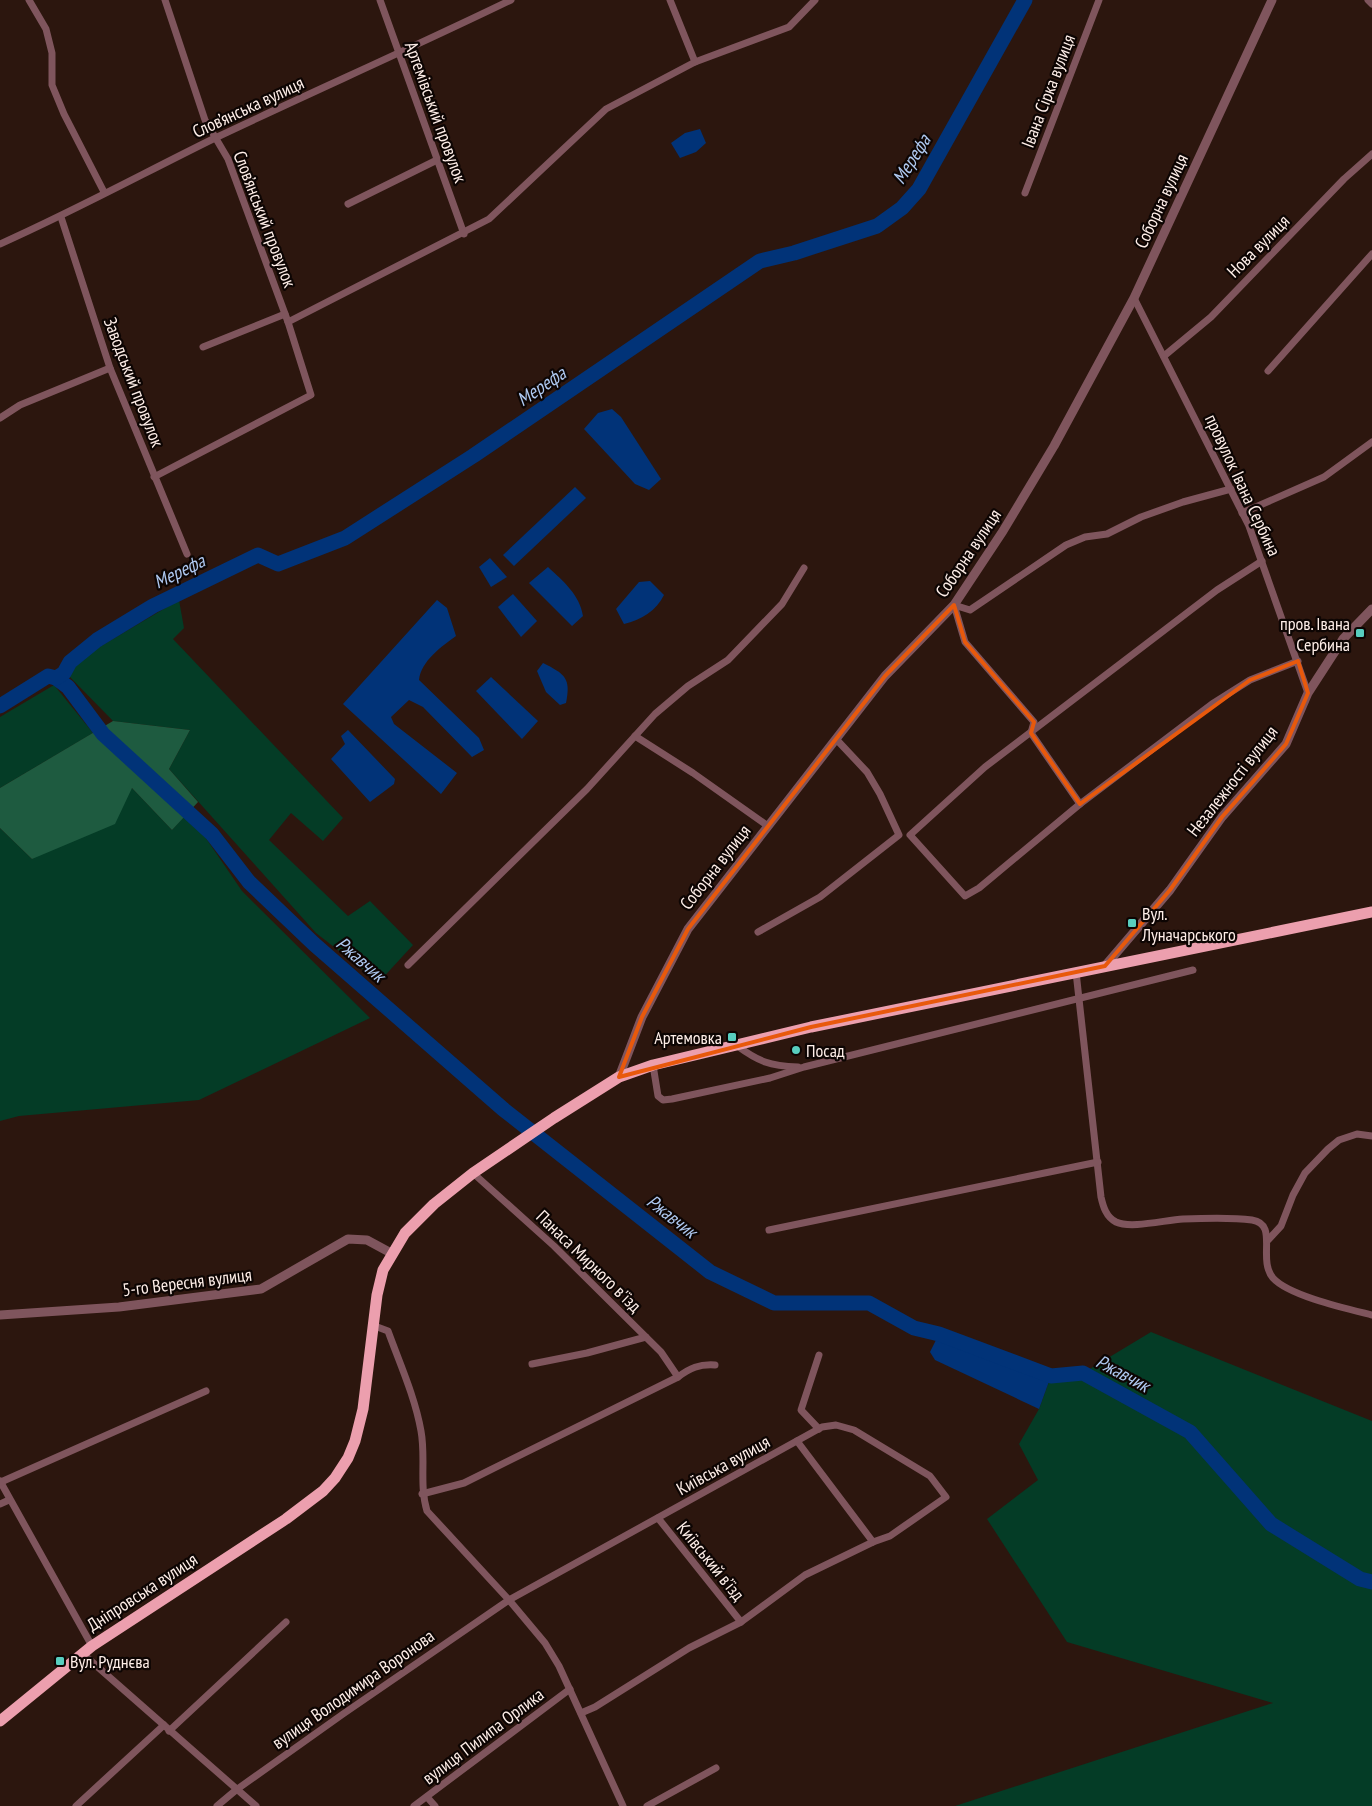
<svg xmlns="http://www.w3.org/2000/svg" width="1372" height="1806" viewBox="0 0 1372 1806" font-family="'PT Sans Narrow',sans-serif">
<rect width="100%" height="100%" fill="#2c160e"/>
<g fill="#043c26">
<path d="M179,600L184,628L173,639L343,818L323,841L291,813L269,840L348,916L370,901L413,945L379,982L316,933L169,769L190,730L113,721L69,676L74,662Z"/>
<path d="M54,685L93,733L0,788V717Z"/>
<path d="M132,788L172,830L188,812L242,891L370,1018L199,1100L19,1116L0,1121V828L32,859Z"/>
<path d="M1151,1332L1372,1421V1806H955L1273,1703L1067,1642L987,1519L1038,1480L1019,1444L1039,1409L1051,1376L1083,1373Z"/>
</g>
<path fill="#1e5b40" d="M113,721L190,730L169,769L198,802L172,830L132,788L115,824L32,859L0,828V788Z"/>
<g fill="#013378">
<path d="M700,129L706,143L696,152L680,158L671,143L685,133Z"/>
<path d="M612,409L621,417L661,479L649,490L635,484L584,429L598,413Z"/>
<path d="M575,487L586,498L514,566L503,555Z"/>
<path d="M490,558L507,577L491,587L479,567Z"/>
<path d="M548,567C563,581 580,595 583,616L572,626L529,583Z"/>
<path d="M650,581L664,595C656,611 641,620 624,624L616,609L639,582Z"/>
<path d="M513,594L537,621L521,637L498,607Z"/>
<path d="M437,600L447,608L456,636C442,646 421,661 419,680L479,738L484,750L472,757L423,707L409,700L391,717L394,724L457,773L441,794L343,704Z"/>
<path d="M543,663C565,674 571,678 566,703L560,705L546,692L537,671Z"/>
<path d="M491,677L538,721L522,739L476,691Z"/>
<path d="M348,730L395,779L394,784L370,802L331,759L345,744L341,736Z"/>
<path d="M939,1334L1051,1376L1039,1409L935,1360L930,1352Z"/>
</g>
<g fill="none" stroke-linecap="round" stroke-linejoin="round">
<g stroke="#013378" stroke-width="15">
<path d="M56,678L68,687L103,734L212,834L249,882L314,944L503,1109L710,1272L774,1303H869L914,1328L939,1334L1051,1376L1083,1373L1190,1432L1271,1524L1360,1579L1372,1582"/>
<path d="M0,706L48,676L56,678L64,673L70,662L97,640L153,606L258,555L278,564L345,538L473,456L760,261L794,253L877,226L902,208L919,189L1025,0"/>
</g>
<g stroke="#7f555d" stroke-width="7">
<path d="M29,0L46,29L52,53V85L64,114L104,192"/>
<path d="M380,0L464,234"/>
<path d="M670,0L695,62"/>
<path d="M1368,0L1372,4"/>
<path d="M1025,193L1099,0"/>
<path d="M348,204L437,160"/>
<path d="M61,217L110,368L187,554"/>
<path d="M0,244C72,212 142,174 213,139C312,92 412,48 511,0"/>
<path d="M1134,298L1249,526L1308,693"/>
<path d="M288,322L489,219L606,109L695,62L789,27L815,0"/>
<path d="M203,347L285,314"/>
<path d="M1164,356L1211,317L1344,179L1372,154"/>
<path d="M1268,371L1372,254"/>
<path d="M0,418L20,405L110,368"/>
<path d="M154,477L311,395L288,322L228,159L205,120L165,0"/>
<path d="M1242,513L1324,477L1372,442"/>
<path d="M1262,561L1217,590L985,767L910,835L965,896L979,888L1080,804L1212,704L1250,680L1298,661"/>
<path d="M635,736L693,773L768,826"/>
<path d="M1080,804L1031,733L1034,722L965,642L954,605L970,610L1066,545L1085,537L1107,534L1141,517L1183,502L1231,489"/>
<path d="M758,932L820,897L899,835L880,794L867,772L836,739"/>
<path d="M408,965L587,789L655,714L688,686L728,660L782,604L804,568"/>
<path d="M1076,972L1101,1197C1103,1206 1106,1217 1116,1222C1131,1229 1165,1220 1183,1219C1205,1218 1231,1217 1252,1220C1279,1224 1257,1259 1273,1278C1289,1296 1348,1309 1372,1315"/>
<path d="M736,1045C759,1062 770,1066 798,1067"/>
<path d="M653,1065L658,1096L663,1100L672,1099L770,1078L804,1067L1193,970"/>
<path d="M473,1173L554,1246L661,1352L678,1377"/>
<path d="M769,1230L1098,1162"/>
<path d="M1268,1240L1281,1226L1293,1195L1305,1173L1328,1149L1339,1140L1357,1134L1372,1136"/>
<path d="M372,1325L388,1331C400,1364 415,1397 421,1431C426,1458 419,1485 427,1511L509,1600L545,1643L559,1666L623,1806"/>
<path d="M819,1355L801,1410L819,1429"/>
<path d="M532,1364L587,1353L646,1337"/>
<path d="M797,1441L873,1542"/>
<path d="M0,1481L92,1646"/>
<path d="M1,1482L206,1391"/>
<path d="M422,1494L464,1483L678,1377C690,1368 699,1364 715,1365"/>
<path d="M0,1504L9,1500"/>
<path d="M658,1518L741,1622"/>
<path d="M83,1654L256,1806"/>
<path d="M169,1731L286,1622"/>
<path d="M427,1797L435,1806"/>
<path d="M76,1806L164,1725"/>
<path d="M217,1806L236,1790L343,1714L509,1600L822,1427L836,1425L854,1430L930,1476L946,1497L890,1536L873,1542L805,1575L741,1622L689,1648L595,1707L581,1713"/>
<path d="M414,1806L570,1689"/>
<path d="M647,1806L716,1768"/>
</g>
<g stroke="#7f555d" stroke-width="9">
<path d="M1105,966L1170,890L1222,817L1286,744L1308,693L1343,639L1372,609"/>
<path d="M619,1077L642,1017L688,929L885,676L954,605L1003,531L1054,446L1134,298L1272,0"/>
<path d="M0,1315L119,1307L261,1289L348,1239L367,1240L391,1253"/>
</g>
<path stroke="#ec9fae" stroke-width="11" d="M0,1721L92,1646L286,1519L323,1491L335,1478L348,1458L355,1441L363,1409L377,1295L383,1270L405,1233L434,1204L473,1173L554,1118L619,1077L653,1065L811,1027L1372,912"/>
</g>
<path fill="none" stroke="#e8590c" stroke-width="4" stroke-linejoin="round" d="M954,605L965,642L1034,722L1031,733L1080,804L1250,680L1298,661L1308,693L1286,744L1222,817L1170,890L1105,966L811,1027L619,1077L642,1017L688,929L885,676Z"/>
<g fill="#58cebf" stroke="#0d0503" stroke-width="2">
<rect x="1355" y="628" width="10" height="10" rx="2.5"/>
<rect x="1127" y="918" width="10" height="10" rx="2.5"/>
<rect x="727" y="1032" width="10" height="10" rx="2.5"/>
<circle cx="796" cy="1050" r="5"/>
<rect x="55" y="1656" width="10" height="10" rx="2.5"/>
</g>
<g text-anchor="middle" dominant-baseline="central" stroke-width="4.5" stroke-linejoin="round" paint-order="stroke">
<g font-size="18" fill="#feeee8" stroke="#0d0503">
<text transform="translate(1048 91) rotate(-69)">Івана Сірка вулиця</text>
<text transform="translate(248 107) rotate(-25)">Слов’янська вулиця</text>
<text transform="translate(436 112) rotate(70)">Артемівський провулок</text>
<text transform="translate(1161 201) rotate(-65)">Соборна вулиця</text>
<text transform="translate(265 219) rotate(69)">Слов’янський провулок</text>
<text transform="translate(1258 246) rotate(-45)">Нова вулиця</text>
<text transform="translate(134 382) rotate(69)">Заводський провулок</text>
<text transform="translate(1243 485) rotate(65)">провулок Івана Сербина</text>
<text transform="translate(968 553) rotate(-56)">Соборна вулиця</text>
<text transform="translate(1232 781) rotate(-52)">Незалежності вулиця</text>
<text transform="translate(715 867) rotate(-52)">Соборна вулиця</text>
<text transform="translate(589 1261) rotate(44)">Панаса Мирного в'їзд</text>
<text transform="translate(187 1282) rotate(-7)">5-го Вересня вулиця</text>
<text transform="translate(723 1465) rotate(-29)">Київська вулиця</text>
<text transform="translate(711 1561) rotate(51)">Київський в’їзд</text>
<text transform="translate(142 1592) rotate(-33)">Дніпровська вулиця</text>
<text transform="translate(353 1689) rotate(-35)">вулиця Володимира Воронова</text>
<text transform="translate(483 1736) rotate(-37)">вулиця Пилипа Орлика</text>
</g>
<g font-size="18" fill="#feeee8" stroke="#0d0503" text-anchor="start">
<text x="1350" y="623" text-anchor="end">пров. Івана<tspan x="1350" dy="21">Сербина</tspan></text>
<text x="1142" y="913">Вул.<tspan x="1142" dy="21">Луначарського</tspan></text>
<text x="722" y="1037" text-anchor="end">Артемовка</text>
<text x="806" y="1050">Посад</text>
<text x="70" y="1661">Вул. Руднєва</text>
</g>
<g font-size="19" font-style="italic" fill="#afc9f1" stroke="#0d0503">
<text transform="translate(911 159) rotate(-58)">Мерефа</text>
<text transform="translate(541 386) rotate(-34)">Мерефа</text>
<text transform="translate(179 571) rotate(-26)">Мерефа</text>
<text transform="translate(361 959) rotate(41)">Ржавчик</text>
<text transform="translate(672 1216) rotate(38)">Ржавчик</text>
<text transform="translate(1123 1373) rotate(28)">Ржавчик</text>
</g>
</g>
</svg>
